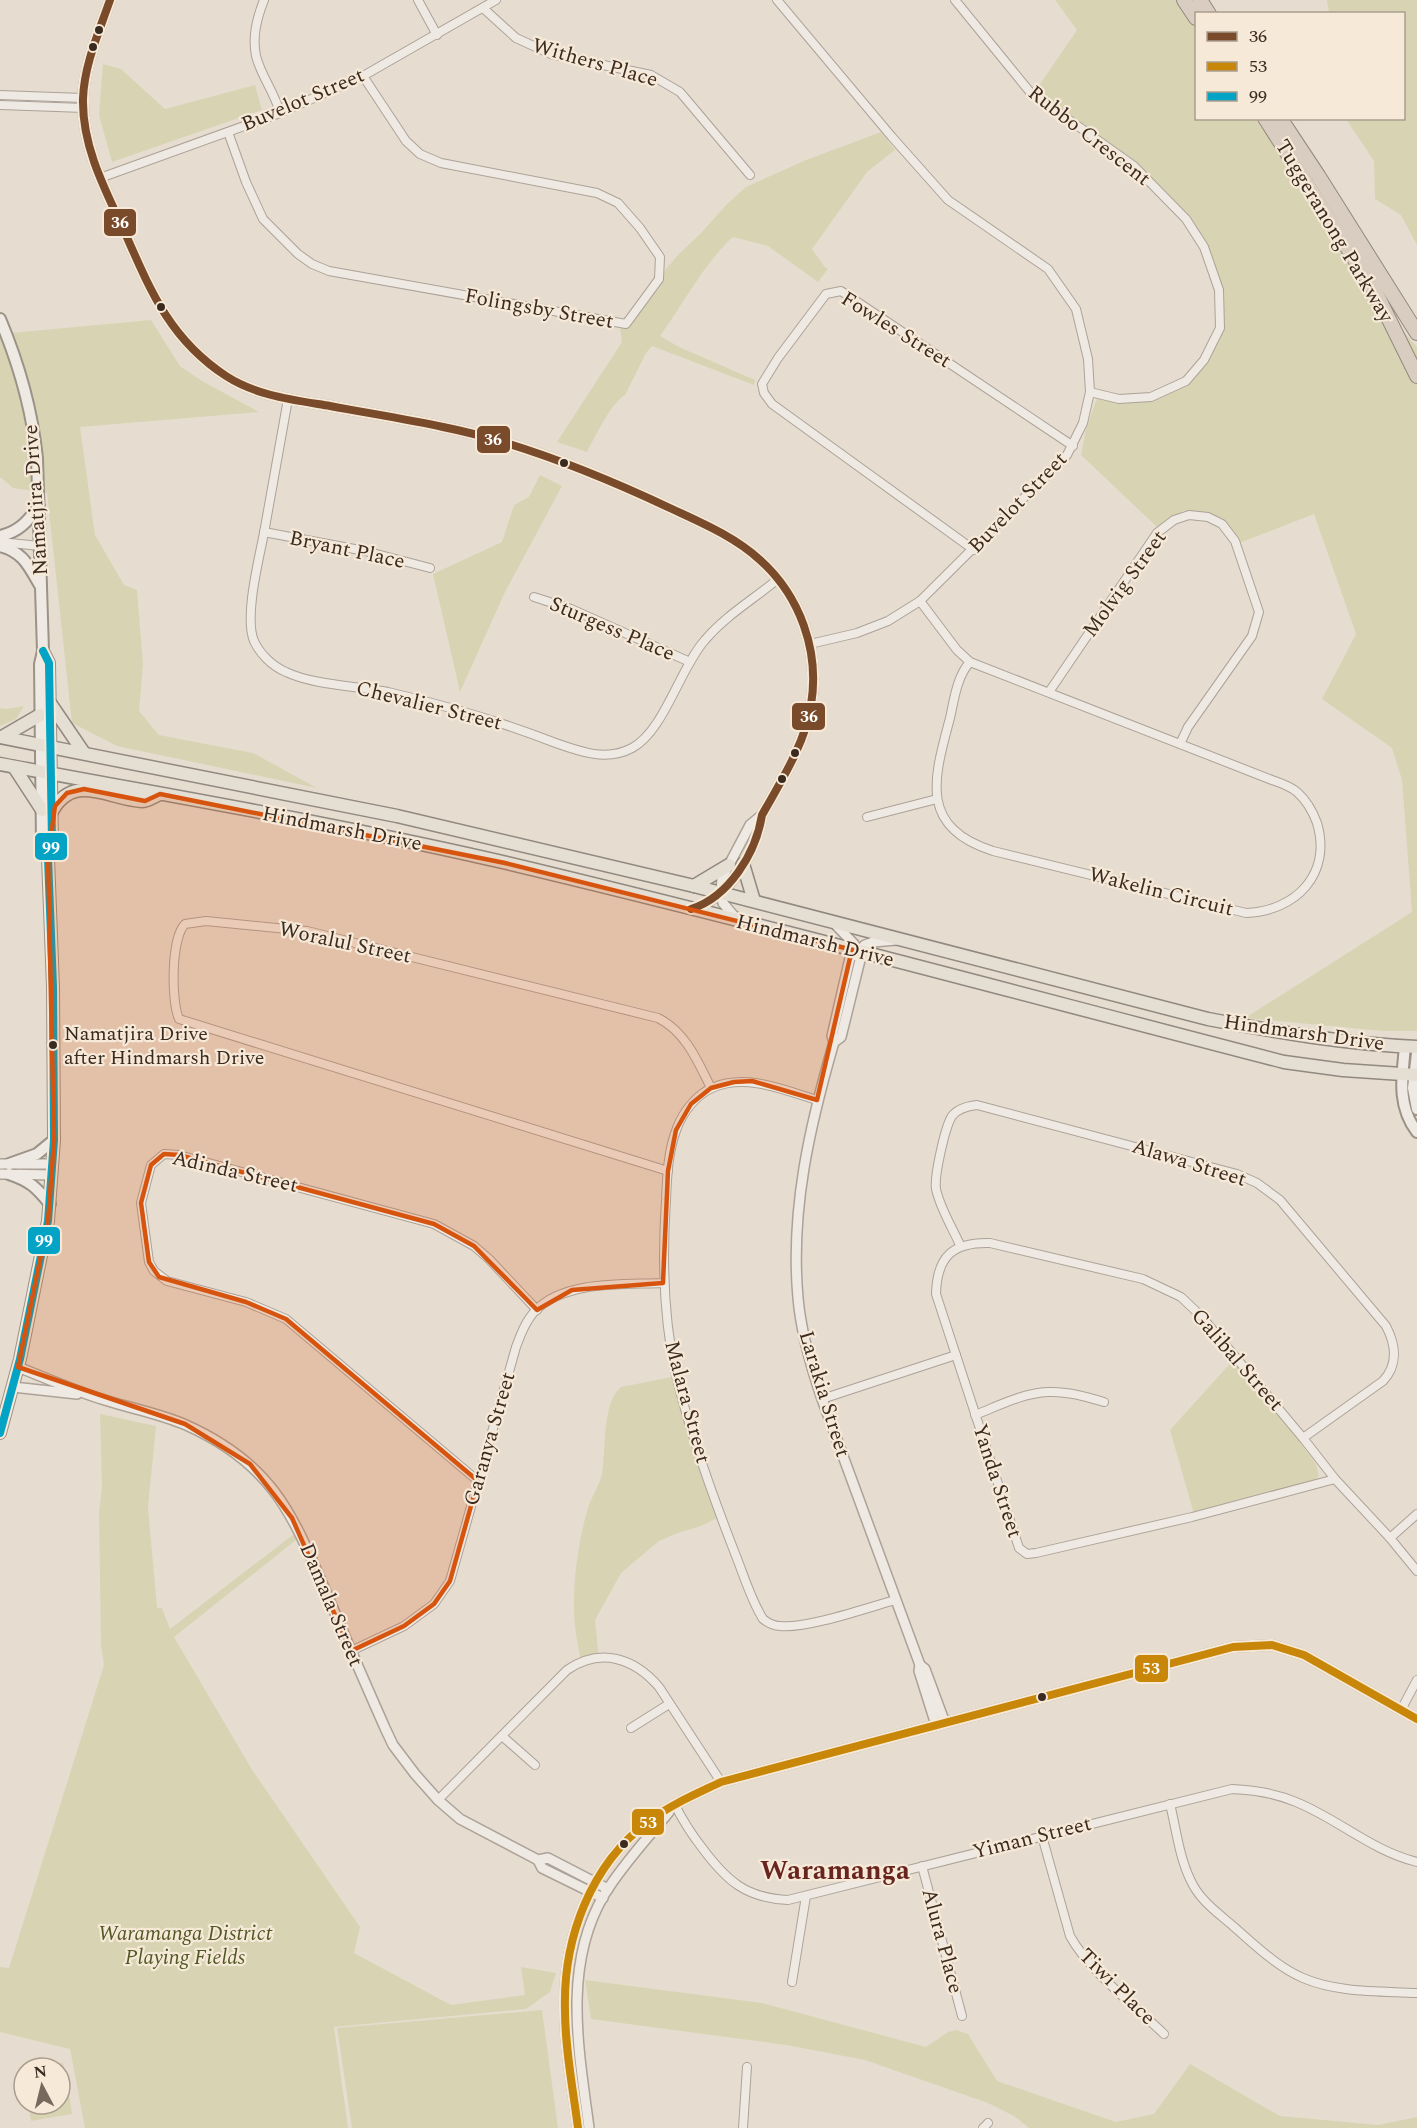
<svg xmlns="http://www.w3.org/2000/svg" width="1417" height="2128" viewBox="0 0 1417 2128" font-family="Spectral,serif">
<rect width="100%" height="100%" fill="#e6ddd0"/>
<g fill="#d8d4b3">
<path d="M1055,0H1179L1196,26V118L1256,119L1375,298L1417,347V1031H1383L1245,1018L1412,912L1402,780L1392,748L1322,699L1356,634L1314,514L1237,544L1229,527L1211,518L1184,510L1157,527L1081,455L1086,429L1097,398L1119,402L1151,399L1188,383L1222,329V290L1207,246L1189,215L1139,164L1036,90L1077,30Z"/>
<path d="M1327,0H1417V245L1401,215L1375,199L1374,161L1346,119L1404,118V14L1329,13Z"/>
<path d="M103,64L121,69L165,109L255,85L262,110L112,162L99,115Z"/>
<path d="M881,132L895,150L867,172L812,249L824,266L828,269L818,282L768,246L733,237C702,266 684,303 660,336L679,347L755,380L754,385L652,346L646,353L625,395C611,403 595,437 587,452L557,442L622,342L620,328L628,325L635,319L659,288L665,270L679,254L700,234L727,204L746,187L806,160Z"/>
<path d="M151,320L180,366L202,381L259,412L80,427L95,535L124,585L137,590L143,664L139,711L159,735L253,753L317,788L117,746L72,723L47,493L13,488L0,477V334Z"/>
<path d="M540,475L562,486L505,592L460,692L433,574L502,542L514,505L529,497Z"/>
<path d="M24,706L16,719L0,726V708L7,709Z"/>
<path d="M1236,1357L1316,1464L1319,1476L1313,1483L1194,1514L1170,1430Z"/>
<path d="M677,1376L721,1516L701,1526L678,1533L659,1541L621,1573L595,1620L599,1659L581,1662C579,1650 576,1638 575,1626C571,1591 578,1541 588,1508C592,1496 599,1486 602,1474C606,1450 602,1402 621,1387Z"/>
<path d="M100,1414L156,1426L148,1507L157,1608H162L170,1629L294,1534L296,1540L174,1637L251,1768L360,1927L354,1953L451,2005L525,1995L521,1967L556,1973L550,1992L526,2009L334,2027L348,2128H85L70,2049L0,2032V1967L9,1968L104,1665L101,1645L99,1513L102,1486Z"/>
<path d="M585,1980L762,2003L926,2047L948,2032L956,2030L968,2034L997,2081L1116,2122L1154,2114L1190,2064L1280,2116L1378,2125L1417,2117V2128H1029L1014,2116L988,2103L865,2060L786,2045L591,2019Z"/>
<path d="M542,2010L558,2128H352L337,2028Z"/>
<path d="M63,2063L67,2084L60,2085V2068H31Z"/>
<path d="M69,2093L72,2114L31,2121L28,2104H60V2094Z"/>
</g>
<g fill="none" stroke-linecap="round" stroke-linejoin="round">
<defs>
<g id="minor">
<path d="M264,0C257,18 252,36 256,56C261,76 275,93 280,113"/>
<path d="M418,0L437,35"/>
<path d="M777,0L892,137L948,200L1048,269L1076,309L1088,359L1090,392L1083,423L1067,455L920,601L888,621L857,633L810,644"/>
<path d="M955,0L1030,92L1134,166L1186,219L1204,247L1219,290L1220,328L1204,360L1186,381L1151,397L1119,399L1090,392"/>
<path d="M483,8L516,38L551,54L651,75L680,92L750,175"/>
<path d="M0,95L83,98"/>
<path d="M0,105L84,108"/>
<path d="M228,132L246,182L263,219L298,254L312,264L329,271L626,324L659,279L660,257L640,228L618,203L597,193L441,163L420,154L406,141L363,76"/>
<path d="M100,178L280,113L363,76L496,0"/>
<path d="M288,399C280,444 272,488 264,533C259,559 244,617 254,641C260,654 272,666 286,672C313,685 357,686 388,692C444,705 499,721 553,742C578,751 606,762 632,748C664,731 680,668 705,640C725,616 754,599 778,579"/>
<path d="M264,532L365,551L430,568"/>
<path d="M0,542L40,546"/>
<path d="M974,550L772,404L764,393L762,384L778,358L826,294L841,291L1073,446"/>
<path d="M534,597L571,609L690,662"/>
<path d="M920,601L957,650L970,662C957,676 954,700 950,718C934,778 918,827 993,851L1246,913C1296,911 1332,874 1317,823C1313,812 1306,800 1297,792C1290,786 1281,783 1272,780L970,662"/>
<path d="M1049,692L1157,533L1174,520L1189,515L1208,517L1222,524L1235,541L1259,612L1252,636L1188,727L1180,744"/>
<path d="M867,817L937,799"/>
<path d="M817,1100C784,1090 746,1073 712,1088C696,1095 683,1112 677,1128C668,1150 667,1176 666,1200C662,1259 663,1317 676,1375C691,1437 713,1497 736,1556C744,1576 751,1600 763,1619C768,1623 773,1626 780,1626C806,1629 867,1608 895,1600"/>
<path d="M668,1171L179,1019C171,1001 171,938 185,924L206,921L307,931L658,1018C686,1032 698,1062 711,1088"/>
<path d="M960,1245C952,1227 940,1208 936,1189C934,1176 945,1127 952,1116C958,1108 968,1106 977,1105L1237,1174L1257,1183L1280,1200L1386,1326C1396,1345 1398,1365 1383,1381L1303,1438"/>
<path d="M822,1399L956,1355"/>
<path d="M975,1415C998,1406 1023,1393 1048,1392C1067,1391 1087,1397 1104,1402"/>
<path d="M1335,1479L1192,1517L1036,1553L1027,1554L1019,1548L936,1294C937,1256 953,1242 990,1243L1143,1279L1181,1297L1202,1317L1303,1438L1335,1479L1390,1538L1417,1571"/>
<path d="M478,1481L286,1319L246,1302L167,1281L154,1271L149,1262L141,1203L151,1165L164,1154L179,1155L434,1224L474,1246L489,1259L537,1310"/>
<path d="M1390,1538L1417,1514"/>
<path d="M351,1651L404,1626L434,1604L450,1581L516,1347C521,1334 526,1320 536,1310C566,1280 624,1285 663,1283"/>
<path d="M1401,1710L1417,1680"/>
<path d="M631,1728L669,1704"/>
<path d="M502,1736L535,1765"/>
<path d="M438,1800L567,1670C601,1647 634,1658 659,1687L721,1782"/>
<path d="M1170,1804C1176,1828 1179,1856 1190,1879C1199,1900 1217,1912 1233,1926C1255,1945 1276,1966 1303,1978C1338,1993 1380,1991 1417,1993"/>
<path d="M675,1805C683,1821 692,1835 703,1849C727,1881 746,1898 788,1900L1232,1789C1255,1790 1275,1793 1296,1802C1338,1819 1372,1851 1417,1862"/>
<path d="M1042,1836L1070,1936C1090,1972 1134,2005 1164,2034"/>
<path d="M922,1866L962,2016"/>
<path d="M792,1982L806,1896"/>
<path d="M743,2128L747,2067"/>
<path d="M983,2128L988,2123"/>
</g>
<g id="tertiary">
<path d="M110,0C99,32 84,65 83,99C82,144 103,186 122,226C149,287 168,338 226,376C257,396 294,400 330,406C367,413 406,419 443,427C519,442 602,476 672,509C702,523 735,537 760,560C800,596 820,651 811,705C805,744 781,781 762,815C756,851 730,897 694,908"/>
<path d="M739,919L733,915L723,903L721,892L722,878L750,825L762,815"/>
<path d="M896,940L873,942L865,945L850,958L832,1036L834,1042C810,1125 790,1210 798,1298C801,1333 811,1367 822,1399L920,1665L925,1669L945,1723"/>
<path d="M834,1042L841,1037L860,960L854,944L835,924"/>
<path d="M0,1164H52"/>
<path d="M0,1174L52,1175"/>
<path d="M18,1367C48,1379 77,1392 108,1401C134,1409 161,1414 186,1425C275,1465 293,1516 329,1599C347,1642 366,1685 385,1728L393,1745L415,1774L438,1800L460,1819L538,1860L548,1858L608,1889"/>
<path d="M13,1387L77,1394"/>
<path d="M920,1665L919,1671L936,1725"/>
<path d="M538,1860L542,1868L603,1898"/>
<path d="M578,2128C573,2089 565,2049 565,2010C563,1939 590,1865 649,1821C670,1805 696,1794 721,1782L1233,1647L1272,1645L1304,1655L1417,1719"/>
<path d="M589,2128C579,2051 562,1966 604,1895C623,1864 647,1839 669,1812"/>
</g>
<g id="secondary">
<path d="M0,319C19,364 32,409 37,458L43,651L40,664L42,842L48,858"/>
<path d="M0,536C19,532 28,521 39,506"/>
<path d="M0,546C24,552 29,567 41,587"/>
<path d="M1405,1047C1402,1077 1397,1106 1417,1132"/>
<path d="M1417,1053L1413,1088L1417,1109"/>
<path d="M9,1164L37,1154L54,1140"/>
<path d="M9,1174C30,1181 36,1187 50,1204"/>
<path d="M0,1433L20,1359L48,1221L54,1140L53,987L48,858L52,842L49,663L43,651"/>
</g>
<g id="primary">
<path d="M50,703L84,753"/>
<path d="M0,737L397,816L694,886L1208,1019C1277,1032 1346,1044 1417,1047"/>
<path d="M2,737L40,715"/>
<path d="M0,764C169,796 340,824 507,863C767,925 1025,995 1284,1062L1343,1070L1417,1075"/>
<path d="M14,767L42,810"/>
<path d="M51,813C73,771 108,799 142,801C148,801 154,796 160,794"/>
<path d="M743,864L754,901"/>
<path d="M694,886L729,865"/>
</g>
<g id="motorway">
<path d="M1184,0L1196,18"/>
<path d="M1200,0L1209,14"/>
<path d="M1265,118L1375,291L1417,376"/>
<path d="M1280,118L1319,177L1417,333"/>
</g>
</defs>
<use href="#minor" stroke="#aca298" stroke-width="10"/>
<use href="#tertiary" stroke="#aca298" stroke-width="12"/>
<use href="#secondary" stroke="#9b9288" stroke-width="14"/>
<use href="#primary" stroke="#91887f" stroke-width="15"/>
<use href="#motorway" stroke="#91887f" stroke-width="16"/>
<use href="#minor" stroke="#eee9e2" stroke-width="8"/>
<use href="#tertiary" stroke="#eee9e2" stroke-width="9"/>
<use href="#secondary" stroke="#eee9e2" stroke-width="10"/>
<use href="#primary" stroke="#e5ded3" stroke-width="12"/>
<use href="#motorway" stroke="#d9cdc1" stroke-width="14"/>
<defs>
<path id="bus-1" d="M110,0C99,32 84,65 83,99C82,144 103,186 122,226C149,287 168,338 226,376C257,396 294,400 330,406C367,413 406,419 443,427C519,442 602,476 672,509C702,523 735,537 760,560C800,596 820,651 811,705C805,744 781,781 762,815C756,853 729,897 691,909"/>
<path id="bus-2" d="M578,2128C573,2089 565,2049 565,2010C563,1939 590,1865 649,1821C670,1805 696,1794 721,1782L1233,1647L1272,1645L1304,1655L1417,1719"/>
<path id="bus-3" d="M0,1433L20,1359L48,1221L54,1140L53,987L48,858L52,842L49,663L43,651"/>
</defs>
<use href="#bus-1" stroke="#f6e9d7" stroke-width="12"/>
<use href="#bus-2" stroke="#f6e9d7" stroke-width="12"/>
<use href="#bus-3" stroke="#f6e9d7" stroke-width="12"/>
<use href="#bus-1" stroke="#7a4b2a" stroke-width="8"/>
<use href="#bus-2" stroke="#c88708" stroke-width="8"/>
<use href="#bus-3" stroke="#03a3c5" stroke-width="8"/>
</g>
<path fill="#d7540e" fill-opacity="0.2" stroke="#d7540e" stroke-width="4.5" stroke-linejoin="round" d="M84,789L145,801L160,794L505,863L857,951L850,958L817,1100L752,1081L734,1082L711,1088L691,1104L676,1130L668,1171L663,1283L572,1290L537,1310L474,1246L434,1224L179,1155L164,1154L151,1165L141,1203L149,1262L159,1277L246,1302L286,1319L478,1481L450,1581L434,1604L404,1626L351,1651L292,1518L250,1464L185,1424L18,1367L48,1221L54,1140L48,858L55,806L67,793Z"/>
<g fill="#3b2a20" stroke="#f6e9d7" stroke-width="2">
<circle cx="99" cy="30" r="5"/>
<circle cx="93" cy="47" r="5"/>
<circle cx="161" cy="307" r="5"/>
<circle cx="564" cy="463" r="5"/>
<circle cx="795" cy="753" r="5"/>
<circle cx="782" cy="779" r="5"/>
<circle cx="53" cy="1045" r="5"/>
<circle cx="1042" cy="1697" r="5"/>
<circle cx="624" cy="1844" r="5"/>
</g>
<g text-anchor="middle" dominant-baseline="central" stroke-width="4.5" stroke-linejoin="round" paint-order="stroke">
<g font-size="20" fill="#3b2a20" stroke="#f6e9d7" text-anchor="start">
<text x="64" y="1034">Namatjira Drive<tspan x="64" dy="24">after Hindmarsh Drive</tspan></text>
</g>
<g font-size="21" fill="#3b2a20" stroke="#f6e9d7">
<text transform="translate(595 63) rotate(16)">Withers Place</text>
<text transform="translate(303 100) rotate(-23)">Buvelot Street</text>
<text transform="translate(1089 136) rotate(38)">Rubbo Crescent</text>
<text transform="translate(1334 231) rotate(59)">Tuggeranong Parkway</text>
<text transform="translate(539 309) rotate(10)">Folingsby Street</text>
<text transform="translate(896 330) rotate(32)">Fowles Street</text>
<text transform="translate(36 500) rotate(-94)">Namatjira Drive</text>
<text transform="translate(1018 503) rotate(-46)">Buvelot Street</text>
<text transform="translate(347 550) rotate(12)">Bryant Place</text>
<text transform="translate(1125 584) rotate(-54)">Molvig Street</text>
<text transform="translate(612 629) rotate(23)">Sturgess Place</text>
<text transform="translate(429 706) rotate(14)">Chevalier Street</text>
<text transform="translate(342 829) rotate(11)">Hindmarsh Drive</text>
<text transform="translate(1161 892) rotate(14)">Wakelin Circuit</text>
<text transform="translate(815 941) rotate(14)">Hindmarsh Drive</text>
<text transform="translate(345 943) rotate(12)">Woralul Street</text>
<text transform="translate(1304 1033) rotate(8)">Hindmarsh Drive</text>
<text transform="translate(1189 1163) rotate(17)">Alawa Street</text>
<text transform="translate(235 1172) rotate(13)">Adinda Street</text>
<text transform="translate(1237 1360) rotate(49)">Galibal Street</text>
<text transform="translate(824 1394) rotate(73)">Larakia Street</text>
<text transform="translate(687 1402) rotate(75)">Malara Street</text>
<text transform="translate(490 1439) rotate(-74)">Garanya Street</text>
<text transform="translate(997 1481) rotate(72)">Yanda Street</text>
<text transform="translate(331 1605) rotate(67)">Damala Street</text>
<text transform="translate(1032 1838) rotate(-14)">Yiman Street</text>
<text transform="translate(942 1941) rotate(75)">Alura Place</text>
<text transform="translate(1117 1987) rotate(45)">Tiwi Place</text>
</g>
<g font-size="21" font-style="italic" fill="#515826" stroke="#f6e9d7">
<text x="185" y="1934">Waramanga District<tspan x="185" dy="24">Playing Fields</tspan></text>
</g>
<g font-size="27" font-weight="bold" fill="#68251f" stroke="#f6e9d7">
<text x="835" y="1871">Waramanga</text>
</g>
</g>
<g stroke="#f6e9d7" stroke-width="2">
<rect x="103" y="208" width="34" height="29" rx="6" fill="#7a4b2a"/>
<rect x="476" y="425" width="35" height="29" rx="6" fill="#7a4b2a"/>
<rect x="791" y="702" width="35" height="29" rx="6" fill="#7a4b2a"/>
<rect x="34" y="832" width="34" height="29" rx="6" fill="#03a3c5"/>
<rect x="27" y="1226" width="34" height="29" rx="6" fill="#03a3c5"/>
<rect x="1134" y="1654" width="35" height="29" rx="6" fill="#c88708"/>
<rect x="631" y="1808" width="34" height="28" rx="6" fill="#c88708"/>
</g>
<g font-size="16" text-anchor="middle" font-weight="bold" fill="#fff">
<text x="120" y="228">36</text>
<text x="493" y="445">36</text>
<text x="809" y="722">36</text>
<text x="51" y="853">99</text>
<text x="44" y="1246">99</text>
<text x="1151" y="1674">53</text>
<text x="648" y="1828">53</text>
</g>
<rect x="1195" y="12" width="210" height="108" fill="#f6e9d7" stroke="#ab9d8e" stroke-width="1.5"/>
<rect x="1207" y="32" width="30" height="9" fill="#7a4b2a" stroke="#ab9d8e" stroke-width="1.5"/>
<text x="1249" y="42" font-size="18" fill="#3b2a20">36</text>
<rect x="1207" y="62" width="30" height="9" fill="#c88708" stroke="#ab9d8e" stroke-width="1.5"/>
<text x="1249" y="72" font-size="18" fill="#3b2a20">53</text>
<rect x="1207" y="92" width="30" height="9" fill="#03a3c5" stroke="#ab9d8e" stroke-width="1.5"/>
<text x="1249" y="102" font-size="18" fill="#3b2a20">99</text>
<g transform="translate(42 2086) rotate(353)"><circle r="28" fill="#f6e9d7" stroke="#ab9d8e" stroke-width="1.5"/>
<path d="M0-4.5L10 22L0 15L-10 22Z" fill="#77695e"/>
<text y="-9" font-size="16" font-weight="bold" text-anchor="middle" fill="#3b2a20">N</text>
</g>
</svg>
